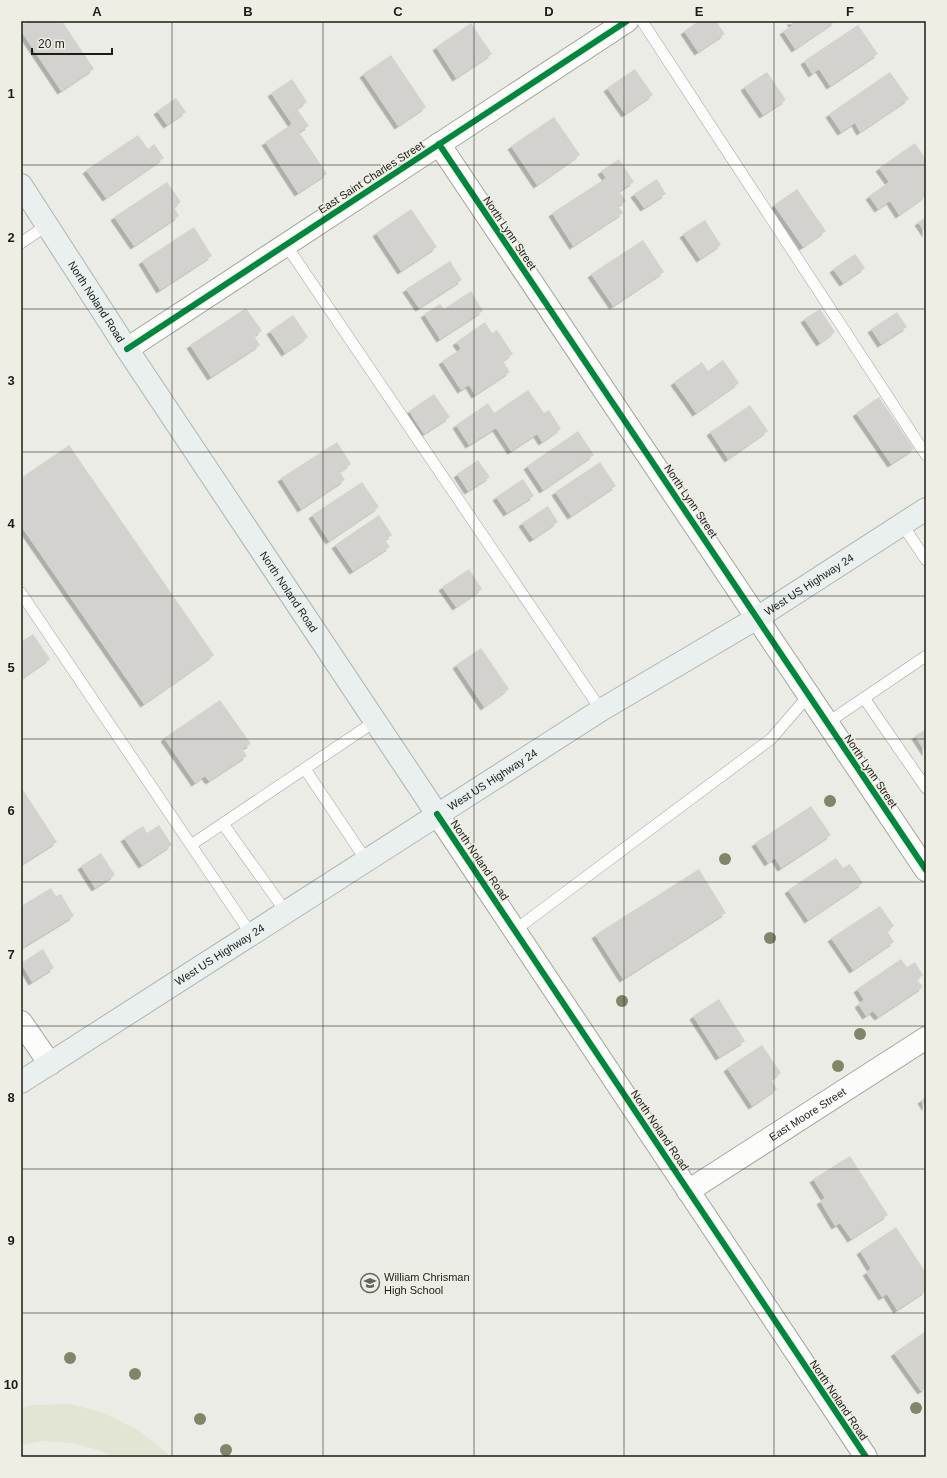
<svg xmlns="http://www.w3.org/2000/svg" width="947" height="1478" viewBox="0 0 947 1478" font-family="Helvetica,sans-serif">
<defs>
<filter id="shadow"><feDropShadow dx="-3.5" dy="3.5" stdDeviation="0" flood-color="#0004"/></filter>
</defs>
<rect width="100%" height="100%" fill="#ecece7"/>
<path fill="#e3e5d4" d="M70,1404L105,1413L140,1431L171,1457H111L101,1451L71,1443L43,1441L21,1445V1408L31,1405Z"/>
<g fill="#d4d2ce" filter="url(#shadow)">
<path d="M28,21H62L94,69L61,91L21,31V26Z"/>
<path d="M699,21H716L725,34L698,52L684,31Z"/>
<path d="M790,21H836L795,49L783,31L793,25Z"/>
<path d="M471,23L492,54L456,78L436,47Z"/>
<path d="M858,25L878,54L830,86L819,69L812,74L804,61Z"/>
<path d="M391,55L426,107L398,126L363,74Z"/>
<path d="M635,69L653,95L625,114L607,88Z"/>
<path d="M767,72L786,100L763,115L744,87Z"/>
<path d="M890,72L909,99L860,132L855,123L841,132L829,114Z"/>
<path d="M292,79L307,102L297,109L309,126L299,132L327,174L298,193L265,142L292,124L271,93Z"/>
<path d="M176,98L186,112L167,125L157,111Z"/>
<path d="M554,117L580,155L537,185L511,146Z"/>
<path d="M138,135L148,149L154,144L164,158L106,198L86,170Z"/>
<path d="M915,143L926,159V196L899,215L890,201L878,209L869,196L889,182L879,168Z"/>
<path d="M619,159L634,182L619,191L626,201L618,206L623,213L573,246L552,213L606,178L601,171Z"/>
<path d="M657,179L666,194L644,208L634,194Z"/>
<path d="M167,182L181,202L174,207L179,216L134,246L114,217Z"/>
<path d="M797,189L826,231L803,247L774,205Z"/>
<path d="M411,209L437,247L401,271L376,233Z"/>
<path d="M926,217V234L918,222Z"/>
<path d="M705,220L721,245L700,259L683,234Z"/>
<path d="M194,227L212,256L160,290L142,261Z"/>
<path d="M643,240L664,272L613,306L591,274Z"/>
<path d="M855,254L865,268L843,283L833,269Z"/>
<path d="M450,261L462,280L419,308L406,289Z"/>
<path d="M471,291L483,311L440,339L424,314L440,304L444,309Z"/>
<path d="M246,308L262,331L254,336L260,345L211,377L190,345Z"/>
<path d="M820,309L835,332L820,343L804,319Z"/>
<path d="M897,312L907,327L881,344L871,329Z"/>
<path d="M293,315L308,337L285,353L270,331Z"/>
<path d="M485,322L492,333L497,330L513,354L503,361L510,372L475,395L469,385L461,390L442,361L461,349L456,342Z"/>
<path d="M723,360L739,383L696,413L674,382L702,362L708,371Z"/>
<path d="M528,390L544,413L549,410L561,429L542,442L537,434L511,451L496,428L469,445L456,425L488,403L494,413Z"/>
<path d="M434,394L450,417L424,434L409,411Z"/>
<path d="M879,397L914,449L891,464L856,413Z"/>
<path d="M750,405L768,431L728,459L710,432Z"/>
<path d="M578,431L594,455L543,490L527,466Z"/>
<path d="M337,442L351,464L340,472L345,480L301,509L281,478Z"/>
<path d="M69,445L214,655L144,704L21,526V478Z"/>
<path d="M478,460L490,477L468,491L457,474Z"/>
<path d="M600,462L616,486L571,516L555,492Z"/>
<path d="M523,479L534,496L507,513L496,497Z"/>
<path d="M362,482L379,507L329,541L312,515Z"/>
<path d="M548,506L558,522L533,539L522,523Z"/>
<path d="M379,515L392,535L385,540L390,547L353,571L335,545Z"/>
<path d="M469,569L482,589L456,607L442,587Z"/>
<path d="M33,634L50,659L21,679V642Z"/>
<path d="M481,648L509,689L484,707L456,665Z"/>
<path d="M220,700L251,744L242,749L247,756L209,781L205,776L195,783L164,738Z"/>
<path d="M926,729V753L915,736Z"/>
<path d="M21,787L57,842L21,865Z"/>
<path d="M811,806L831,835L781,868L775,858L768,863L755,843Z"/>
<path d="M159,825L172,845L142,865L124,838L143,826L147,833Z"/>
<path d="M101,853L115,875L95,888L81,866Z"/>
<path d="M836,858L843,868L850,864L863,883L808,920L788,890Z"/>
<path d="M699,869L726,913L623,979L595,935Z"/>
<path d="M51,888L56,896L61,894L74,916L22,948L21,906Z"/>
<path d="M880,906L894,926L887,931L894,942L853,970L831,938Z"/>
<path d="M43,949L54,968L32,982L21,963Z"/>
<path d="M901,959L907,967L915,962L923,975L917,980L923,987L878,1017L873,1011L866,1016L858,1004L864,1000L857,989Z"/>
<path d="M719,999L745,1041L719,1057L693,1016Z"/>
<path d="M762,1045L781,1073L771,1080L777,1089L752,1106L727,1068Z"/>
<path d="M926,1097V1108L921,1100Z"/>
<path d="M850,1156L888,1215L851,1239L840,1223L835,1226L820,1201L825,1198L813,1179Z"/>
<path d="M896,1227L926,1273V1291L897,1310L887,1294L882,1297L866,1272L871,1269L860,1251Z"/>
<path d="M926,1331V1388L921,1391L894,1353Z"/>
</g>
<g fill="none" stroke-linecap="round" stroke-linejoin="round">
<defs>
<g id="service">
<path d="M642,21L926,455"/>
<path d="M21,243L47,225"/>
<path d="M286,245L601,710"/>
<path d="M902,524L926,560"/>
<path d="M21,593L251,934"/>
<path d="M864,698L926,656"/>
<path d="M827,723L864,698L926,788"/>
<path d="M305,769L366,860"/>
<path d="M223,824L286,912"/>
<path d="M191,845L374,722"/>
<path d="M515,930L771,739L809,695"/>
</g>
<g id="minor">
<path d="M439,144L926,870"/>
<path d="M127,349L627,21"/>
<path d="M437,814L866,1457"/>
<path d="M21,1022L50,1064"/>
<path id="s1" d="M688,1191L926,1038"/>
</g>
<g id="primary">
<path id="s2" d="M21,185L127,349L437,814"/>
<path id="s3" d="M21,1082L601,710L757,618L926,509"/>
</g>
</defs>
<use href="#service" stroke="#a3a39f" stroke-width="12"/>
<use href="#minor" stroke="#a3a39f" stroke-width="24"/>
<use href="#primary" stroke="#abb6af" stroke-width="24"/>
<use href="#service" stroke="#fcfcfb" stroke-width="11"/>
<use href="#minor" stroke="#fcfcfb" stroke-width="22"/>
<use href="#primary" stroke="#eaf0ee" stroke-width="22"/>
<defs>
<g id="cycleway">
<path d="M439,144L926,870"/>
<path d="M127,349L627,21"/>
<path d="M437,814L866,1457"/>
</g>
</defs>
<use href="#cycleway" stroke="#efeee4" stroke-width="8"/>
<use href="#cycleway" stroke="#00873e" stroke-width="6"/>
</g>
<g fill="#828568">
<circle cx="830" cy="801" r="6"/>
<circle cx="725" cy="859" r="6"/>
<circle cx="770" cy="938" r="6"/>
<circle cx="622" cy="1001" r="6"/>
<circle cx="860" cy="1034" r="6"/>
<circle cx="838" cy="1066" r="6"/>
<circle cx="70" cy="1358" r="6"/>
<circle cx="135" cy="1374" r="6"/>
<circle cx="916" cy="1408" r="6"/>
<circle cx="200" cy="1419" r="6"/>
<circle cx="226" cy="1450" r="6"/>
</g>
<path fill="none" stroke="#1c1c18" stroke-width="1" stroke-opacity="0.55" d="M172,21V1457M323,21V1457M474,21V1457M624,21V1457M774,21V1457M21,165H926M21,309H926M21,452H926M21,596H926M21,739H926M21,882H926M21,1026H926M21,1169H926M21,1313H926"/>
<defs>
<symbol id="school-ring" viewBox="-11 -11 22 22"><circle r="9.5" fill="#efeee4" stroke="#656560" stroke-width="1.5"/><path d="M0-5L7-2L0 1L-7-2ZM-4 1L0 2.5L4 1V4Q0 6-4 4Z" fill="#656560"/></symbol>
</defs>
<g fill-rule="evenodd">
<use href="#school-ring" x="359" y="1272" width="22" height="22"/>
</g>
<g text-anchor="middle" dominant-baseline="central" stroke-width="3" stroke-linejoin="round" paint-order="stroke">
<g font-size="11" fill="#1c1c18" stroke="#efeee4">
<text transform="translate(371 177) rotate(-33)">East Saint Charles Street</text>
<text transform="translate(510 233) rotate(56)">North Lynn Street</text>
<text stroke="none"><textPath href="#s2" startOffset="139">North Noland Road</textPath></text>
<text transform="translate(691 501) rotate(56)">North Lynn Street</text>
<text stroke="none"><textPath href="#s3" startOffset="932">West US Highway 24</textPath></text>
<text stroke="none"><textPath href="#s2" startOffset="487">North Noland Road</textPath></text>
<text transform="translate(871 771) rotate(56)">North Lynn Street</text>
<text stroke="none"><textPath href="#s3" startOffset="560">West US Highway 24</textPath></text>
<text transform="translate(480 860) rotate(56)">North Noland Road</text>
<text stroke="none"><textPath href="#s3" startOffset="236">West US Highway 24</textPath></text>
<text stroke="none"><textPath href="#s1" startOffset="142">East Moore Street</textPath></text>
<text transform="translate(660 1130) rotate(56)">North Noland Road</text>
<text transform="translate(839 1400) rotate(56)">North Noland Road</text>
</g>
<g font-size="11" fill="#1c1c18" stroke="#efeee4" text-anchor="start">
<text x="384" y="1277">William Chrisman<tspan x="384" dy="13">High School</tspan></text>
</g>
</g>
<rect width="947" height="1478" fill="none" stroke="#efeee4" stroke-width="44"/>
<path d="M32 48v6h80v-6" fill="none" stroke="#1c1c18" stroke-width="2"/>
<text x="38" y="48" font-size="12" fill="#1c1c18" stroke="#efeee4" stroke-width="3" paint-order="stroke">20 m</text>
<rect x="22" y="22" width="903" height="1434" fill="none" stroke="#1c1c18" stroke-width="1.5"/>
<g font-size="13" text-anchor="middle" font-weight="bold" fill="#1c1c18">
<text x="97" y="16">A</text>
<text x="248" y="16">B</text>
<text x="398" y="16">C</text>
<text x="549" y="16">D</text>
<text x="699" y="16">E</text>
<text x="850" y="16">F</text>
<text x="11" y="98">1</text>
<text x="11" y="242">2</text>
<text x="11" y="385">3</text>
<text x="11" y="528">4</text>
<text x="11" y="672">5</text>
<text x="11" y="815">6</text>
<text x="11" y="959">7</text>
<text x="11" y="1102">8</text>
<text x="11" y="1245">9</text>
<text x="11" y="1389">10</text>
</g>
</svg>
